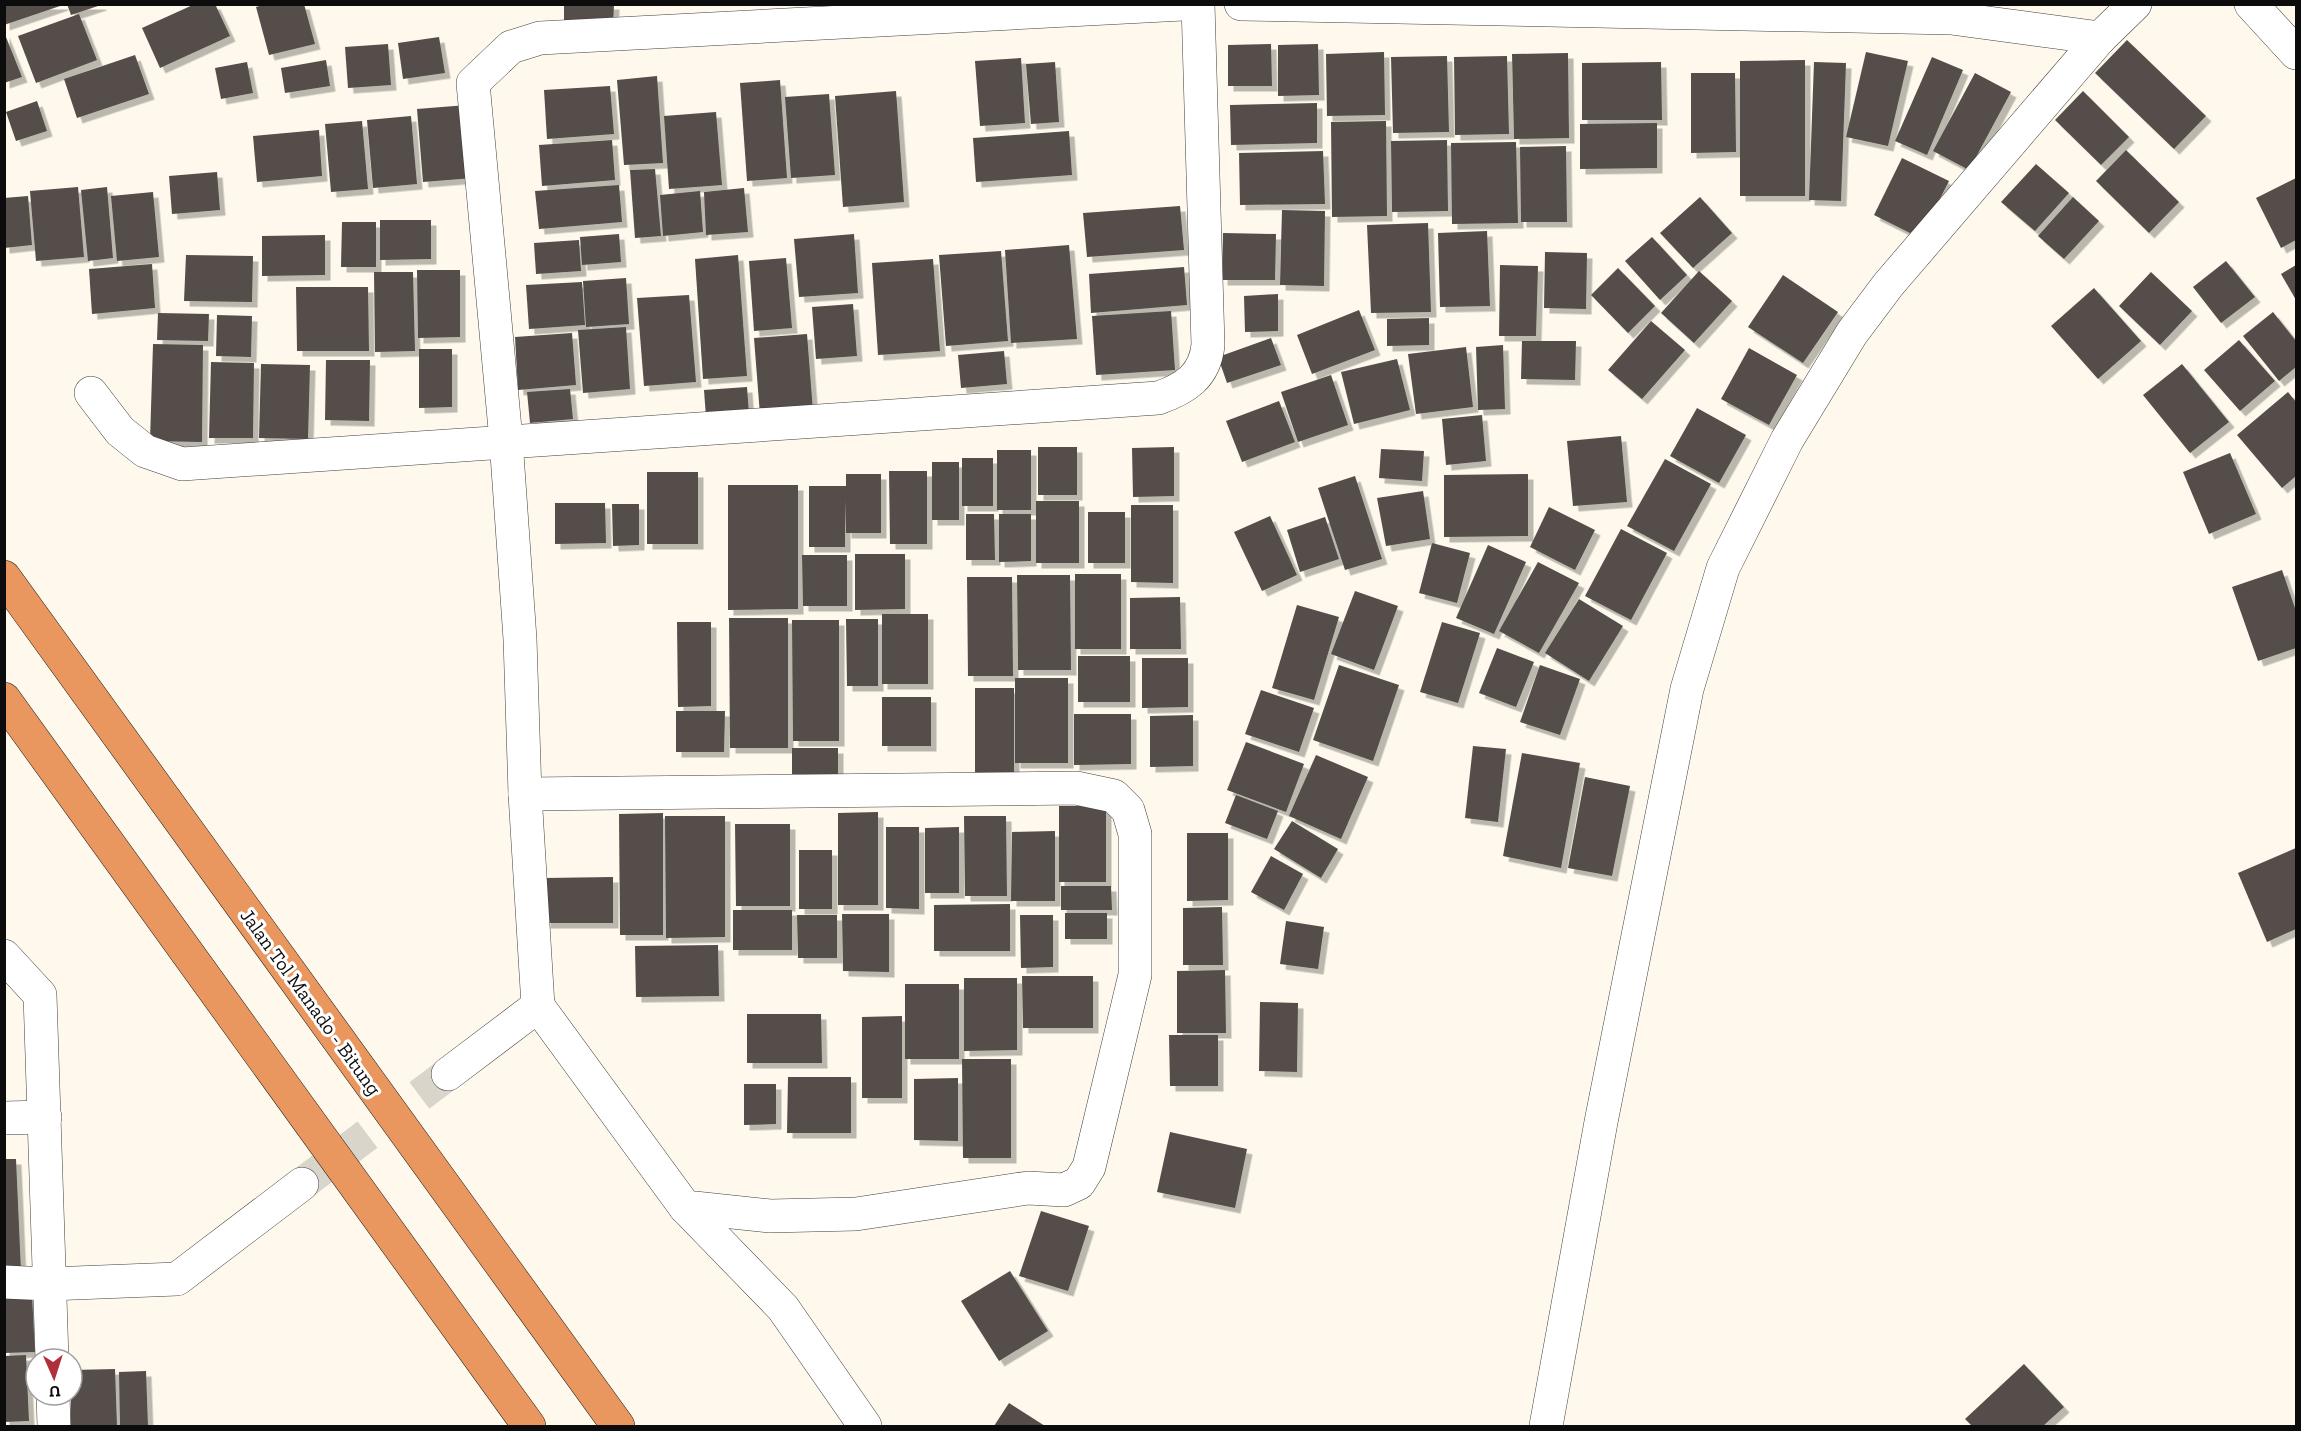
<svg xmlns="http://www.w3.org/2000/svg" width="2301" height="1431" viewBox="0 0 2301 1431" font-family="'Zilla Slab',serif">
<defs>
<filter id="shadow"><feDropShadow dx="5.5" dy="5.5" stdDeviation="0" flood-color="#0004"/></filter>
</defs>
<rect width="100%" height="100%" fill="#fef9ec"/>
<g fill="#544d49" filter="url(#shadow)">
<path d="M4,4H63V5L4,25Z"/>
<path d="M67,4H101V5L71,15Z"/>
<path d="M195,4H215L230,36L160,68L142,28Z"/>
<path d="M266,4H304L315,44L269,55L256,7Z"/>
<path d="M564,4H614L613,28L564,27Z"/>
<path d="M79,14L97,60L36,83L18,36Z"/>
<path d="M4,32L22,77L4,83Z"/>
<path d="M439,37L445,73L403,79L398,43Z"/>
<path d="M2127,40L2206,116L2174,149L2095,73Z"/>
<path d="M388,44L391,85L348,88L345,47Z"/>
<path d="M1271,44L1272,86H1228V45Z"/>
<path d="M1318,44L1319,95L1278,96V45Z"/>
<path d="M1384,52L1385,115L1327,116L1326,54Z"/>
<path d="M1866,52L1908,61L1888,146L1846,137Z"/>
<path d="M1568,53L1569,138L1514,139L1512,54Z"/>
<path d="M135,55L149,94L77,118L64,79Z"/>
<path d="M1447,56L1449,132L1393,133L1391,57Z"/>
<path d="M1507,56L1509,134L1455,135L1454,57Z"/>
<path d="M1932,57L1963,70L1927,155L1895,141Z"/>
<path d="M1021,58L1025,123L980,126L975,61Z"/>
<path d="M326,60L330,86L285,93L281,68Z"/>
<path d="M1805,60V196H1740V61Z"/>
<path d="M247,62L253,93L221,99L215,68Z"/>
<path d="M1055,62L1059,122L1031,124L1026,64Z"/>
<path d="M1661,62L1662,120H1582V63Z"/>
<path d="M1814,62L1846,63L1841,201L1809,200Z"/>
<path d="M1691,73H1735L1736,152L1691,153Z"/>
<path d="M1975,73L2011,92L1969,170L1933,151Z"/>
<path d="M657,76L663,163L624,165L617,80Z"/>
<path d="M780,80L787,178L747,181L740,83Z"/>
<path d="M610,86L614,134L547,139L544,90Z"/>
<path d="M896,91L904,202L843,207L835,96Z"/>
<path d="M2083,91L2129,137L2101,165L2055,120Z"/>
<path d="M829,94L835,175L791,178L785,97Z"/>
<path d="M37,101L47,131L16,141L6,112Z"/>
<path d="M1317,103V143L1231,145L1230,105Z"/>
<path d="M467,105L473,178L423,182L417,109Z"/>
<path d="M716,112L722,185L669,189L664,116Z"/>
<path d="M411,116L417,184L373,188L367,120Z"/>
<path d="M362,121L368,189L331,192L325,124Z"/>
<path d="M1386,121L1387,216L1332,217L1331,122Z"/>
<path d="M1657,123V168L1580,169V124Z"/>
<path d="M319,130L322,176L257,182L253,136Z"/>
<path d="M1069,131L1072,175L976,182L973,138Z"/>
<path d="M612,140L615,180L542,186L539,145Z"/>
<path d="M1447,140L1448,211L1392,212L1391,141Z"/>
<path d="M1516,142L1518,223L1452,224L1451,143Z"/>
<path d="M1566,146L1567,222H1521L1520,147Z"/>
<path d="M2126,150L2179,202L2149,233L2096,181Z"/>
<path d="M1323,151L1325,204L1240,205L1239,153Z"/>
<path d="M1902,158L1949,181L1920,238L1874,215Z"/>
<path d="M2036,164L2069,193L2035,231L2001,202Z"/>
<path d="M655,169L661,236L635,238L630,170Z"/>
<path d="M217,172L220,210L172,214L169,176Z"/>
<path d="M2296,178V240L2281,248L2256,198Z"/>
<path d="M619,185L622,222L539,229L535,191Z"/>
<path d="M78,187L84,257L36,261L30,191Z"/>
<path d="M107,187L113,258L88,261L81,190Z"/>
<path d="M744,188L748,232L706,235L704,192Z"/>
<path d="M700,191L703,232L663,236L660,195Z"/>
<path d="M153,192L159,257L117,261L111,196Z"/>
<path d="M28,196L32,245L4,248V198Z"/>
<path d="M1700,197L1732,233L1693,268L1660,233Z"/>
<path d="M2073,197L2099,221L2064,259L2038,236Z"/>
<path d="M1180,206L1184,250L1087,257L1083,213Z"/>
<path d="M1282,210L1325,211L1324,286L1280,285Z"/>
<path d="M380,220H431V259L380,260Z"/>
<path d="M342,222H376V267H341Z"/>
<path d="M1428,223L1431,312L1371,313L1367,225Z"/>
<path d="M1487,231L1490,306L1440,307L1438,233Z"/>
<path d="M1223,233L1276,234L1275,280H1222Z"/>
<path d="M619,234L621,262L582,265L580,237Z"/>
<path d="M854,234L858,293L799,297L794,239Z"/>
<path d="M325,235V275L262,276V236Z"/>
<path d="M1652,237L1687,275L1660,300L1625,261Z"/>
<path d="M579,240L581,271L536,274L534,243Z"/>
<path d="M1069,245L1077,339L1011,343L1005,250Z"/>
<path d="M1001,251L1008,341L946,346L939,255Z"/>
<path d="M1545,252L1587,253L1586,309L1544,308Z"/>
<path d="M186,255L253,256L252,302L184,301Z"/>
<path d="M738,255L747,376L703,379L695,259Z"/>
<path d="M786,258L792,328L754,331L749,261Z"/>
<path d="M933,259L940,351L878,355L872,263Z"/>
<path d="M2226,261L2255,297L2221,323L2193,287Z"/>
<path d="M152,264L155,308L92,314L89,269Z"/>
<path d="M1500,265L1538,266L1536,336H1499Z"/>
<path d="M2296,265V300L2281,274Z"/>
<path d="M1184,267L1187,305L1091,313L1089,274Z"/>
<path d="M1618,268L1655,306L1628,333L1591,295Z"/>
<path d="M417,270H460V337L418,338Z"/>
<path d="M1699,271L1732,301L1694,343L1661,313Z"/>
<path d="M374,272H413L415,351L375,352Z"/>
<path d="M2151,272L2192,311L2160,345L2119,306Z"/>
<path d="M1783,275L1838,312L1803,363L1748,327Z"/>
<path d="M626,278L629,324L586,327L583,281Z"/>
<path d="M582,282L585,325L529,329L526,285Z"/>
<path d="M296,287H368L369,351H297Z"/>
<path d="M2094,288L2141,341L2098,379L2051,326Z"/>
<path d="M1278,294V331L1245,332L1244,296Z"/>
<path d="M689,295L696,382L644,386L637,298Z"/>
<path d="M853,304L857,356L816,359L812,307Z"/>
<path d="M1359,310L1375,350L1312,374L1297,335Z"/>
<path d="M1171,311L1175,370L1096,375L1092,316Z"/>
<path d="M2273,312L2296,341V367L2279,381L2243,336Z"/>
<path d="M158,313L209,314L208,341L157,340Z"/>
<path d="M217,315L252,316L251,357L216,356Z"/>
<path d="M1429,318V345L1387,346V319Z"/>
<path d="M1651,321L1685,350L1642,399L1608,370Z"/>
<path d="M626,327L630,389L583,393L578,330Z"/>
<path d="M572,333L576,385L518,390L515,337Z"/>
<path d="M807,334L813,411L760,415L754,338Z"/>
<path d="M1271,338L1281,365L1227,383L1218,357Z"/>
<path d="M2239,340L2275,381L2240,411L2204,370Z"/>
<path d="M1522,341H1576L1575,380L1521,379Z"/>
<path d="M153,344L203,345L202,442L150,441Z"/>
<path d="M1503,345L1505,409L1478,410L1476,347Z"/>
<path d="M1466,347L1473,407L1416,414L1408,354Z"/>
<path d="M1749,348L1797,375L1769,425L1721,399Z"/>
<path d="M419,349H452V407L419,408Z"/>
<path d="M1004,351L1007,384L961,388L958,355Z"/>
<path d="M1397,359L1410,410L1354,424L1341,372Z"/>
<path d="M326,360H370L369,421L325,420Z"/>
<path d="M211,362L254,363L253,438H209Z"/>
<path d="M261,364L310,365L308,439L259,438Z"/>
<path d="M2182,364L2229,422L2190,453L2143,395Z"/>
<path d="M1331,375L1348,425L1298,442L1281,392Z"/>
<path d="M747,387L749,414L706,417L704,390Z"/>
<path d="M570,389L573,419L530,423L527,392Z"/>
<path d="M2288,392L2296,402V476L2282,488L2237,435Z"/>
<path d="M1279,401L1295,442L1242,462L1226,421Z"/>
<path d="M1697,408L1746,435L1719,483L1670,456Z"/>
<path d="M1482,415L1486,461L1446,465L1442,419Z"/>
<path d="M1621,436L1627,502L1573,506L1567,441Z"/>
<rect x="1038" y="447" width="39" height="48"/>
<path d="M1174,447V496L1133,497L1132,448Z"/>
<path d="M1381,449L1424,451L1422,481L1379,478Z"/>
<rect x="997" y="450" width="34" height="60"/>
<path d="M2230,453L2256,514L2209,534L2183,472Z"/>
<rect x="962" y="458" width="31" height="48"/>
<path d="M1665,459L1711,484L1674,551L1627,526Z"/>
<rect x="932" y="462" width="27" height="58"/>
<path d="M889,471H927V544H890Z"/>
<rect x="647" y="472" width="51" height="72"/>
<path d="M846,474H881V533H846L845,500V547H809V486H846Z"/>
<path d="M1528,474V536L1444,537V475Z"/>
<path d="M1355,476L1382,559L1345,570L1318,488Z"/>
<path d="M728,485H798V609L728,610Z"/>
<path d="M1423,491L1430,539L1386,546L1377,498Z"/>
<rect x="1036" y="501" width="43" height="62"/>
<path d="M555,503H605L606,543L555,544Z"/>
<path d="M612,504H639V545L613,546Z"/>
<path d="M1131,505H1173V583L1131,582Z"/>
<path d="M1549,507L1595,530L1575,570L1530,547Z"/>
<rect x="1088" y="512" width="37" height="51"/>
<path d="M966,514H994L995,560H966Z"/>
<path d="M999,514H1031V561L999,562Z"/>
<path d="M1270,516L1297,575L1262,591L1234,532Z"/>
<path d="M1325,517L1339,559L1300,572L1287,530Z"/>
<path d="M1621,529L1667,553L1631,620L1585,596Z"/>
<path d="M1432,543L1470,553L1457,603L1419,593Z"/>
<path d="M1488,545L1526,562L1494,634L1456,618Z"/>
<path d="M855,554H905V609L855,610Z"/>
<path d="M802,555H847V606H803Z"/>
<path d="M1538,562L1579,583L1539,653L1499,631Z"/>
<path d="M2282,570L2296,611V648L2258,661L2232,587Z"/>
<rect x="1075" y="574" width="46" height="75"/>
<path d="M1017,575H1070L1071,670H1018Z"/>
<path d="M967,577H1012L1013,676H968Z"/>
<path d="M1355,591L1398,606L1374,670L1331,654Z"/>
<path d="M1180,597L1181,649H1130V598Z"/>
<path d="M1579,599L1623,626L1589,681L1545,653Z"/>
<path d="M1297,605L1339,617L1314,700L1272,688Z"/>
<rect x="882" y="614" width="46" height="70"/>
<path d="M729,618H788V748H730Z"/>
<path d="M846,619H878V686H847Z"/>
<path d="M792,620H839V741H793Z"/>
<path d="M677,622H711V706L678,707Z"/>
<path d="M1442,622L1480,633L1458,703L1420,692Z"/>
<path d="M1497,648L1534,662L1516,707L1479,693Z"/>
<rect x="1078" y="656" width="52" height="46"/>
<path d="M1142,658H1188V707L1142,708Z"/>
<path d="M1339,665L1399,685L1373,761L1313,740Z"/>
<path d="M1540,665L1580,679L1560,735L1520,722Z"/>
<rect x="1015" y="678" width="53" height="85"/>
<rect x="975" y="688" width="39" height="85"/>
<path d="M1261,690L1314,708L1299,752L1245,734Z"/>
<rect x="882" y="697" width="49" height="49"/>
<path d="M676,711H725L724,752H676Z"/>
<path d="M1074,714H1131V764L1074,765Z"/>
<path d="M1193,715V766L1150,767V716Z"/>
<path d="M1246,742L1304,764L1286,812L1227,790Z"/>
<path d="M1473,746L1506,749L1498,822L1465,818Z"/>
<rect x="792" y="748" width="46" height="26"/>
<path d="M1522,753L1580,763L1561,868L1503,856Z"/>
<path d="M1316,755L1368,777L1341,839L1289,816Z"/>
<path d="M1585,777L1630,786L1612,876L1568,868Z"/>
<path d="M1236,795L1278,811L1267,839L1225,823Z"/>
<rect x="1059" y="806" width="47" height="76"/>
<path d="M878,812V905H838V813Z"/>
<path d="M663,813V935H620L619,814Z"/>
<path d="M665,816H725V937L666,938Z"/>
<path d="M964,816H1006L1007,896H965Z"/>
<path d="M1292,821L1338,849L1321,878L1274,849Z"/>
<path d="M735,824H790V906H736Z"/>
<path d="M886,827H919V909L886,908Z"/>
<path d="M959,827V893H925V828Z"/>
<path d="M1055,831V901H1011L1012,832Z"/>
<path d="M1187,833H1228V900L1187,901Z"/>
<path d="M2296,848V929L2267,942L2238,873Z"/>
<rect x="799" y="850" width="33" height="59"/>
<path d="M1271,856L1303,874L1284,910L1251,892Z"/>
<path d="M613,877V923H545V878Z"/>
<path d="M1061,886H1111L1112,910H1061Z"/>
<path d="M1010,904V951H934V905Z"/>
<path d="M1222,907L1223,965H1183V908Z"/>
<rect x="733" y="910" width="59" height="40"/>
<rect x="1065" y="913" width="42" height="26"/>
<path d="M842,914H889V972L843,971Z"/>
<path d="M797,915H837V958H798Z"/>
<path d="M1020,915H1053V967L1021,968Z"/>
<path d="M1286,921L1324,927L1318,969L1280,964Z"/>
<path d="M718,945L719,996L636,997L635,946Z"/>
<path d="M1225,970L1226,1033H1177V971Z"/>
<path d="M1022,976H1093V1028H1023Z"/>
<path d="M964,978H1017V1050L964,1051Z"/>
<rect x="905" y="984" width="54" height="75"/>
<path d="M1260,1002L1298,1003L1297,1072L1259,1071Z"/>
<path d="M747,1014H821L822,1063H747Z"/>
<path d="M902,1016V1098H862V1017Z"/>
<path d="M1169,1035H1218V1086H1170Z"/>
<path d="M962,1059H1011V1158H963Z"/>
<path d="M788,1077H851V1133H787Z"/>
<path d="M958,1078V1141L914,1140V1079Z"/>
<path d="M744,1084H776V1124L744,1125Z"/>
<path d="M1170,1132L1247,1149L1235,1208L1157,1192Z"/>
<path d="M4,1159H16L21,1271H4Z"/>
<path d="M1041,1211L1089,1226L1068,1291L1019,1276Z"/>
<path d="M1010,1271L1048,1331L999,1361L961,1301Z"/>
<path d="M32,1295L35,1352L4,1353V1296Z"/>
<path d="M26,1355L29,1421L4,1422V1356Z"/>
<path d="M2024,1364L2064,1407L2043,1426H1972L1965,1419Z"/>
<path d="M115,1369L117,1426H70L72,1370Z"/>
<path d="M146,1371L148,1426H120L119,1372Z"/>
<path d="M1009,1403L1045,1426H994Z"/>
</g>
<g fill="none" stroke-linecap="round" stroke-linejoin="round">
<path stroke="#dad5ca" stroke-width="33" stroke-dasharray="33 16" stroke-linecap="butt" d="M302,1184L448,1074"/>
<defs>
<g id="street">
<path d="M1241,4L1951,18L2100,38L2135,4"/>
<path d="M2251,4L2296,53"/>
<path d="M91,393L120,431L145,451L182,464L1158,398C1185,389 1205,376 1208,345L1198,4"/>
<path d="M525,794L1076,788L1114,796L1128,810L1135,834V975L1089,1167L1079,1183L1064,1190L1028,1188L856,1214L770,1216L685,1207L538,1006"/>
<path d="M4,956L40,995L52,1359"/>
<path d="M448,1074L538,1006L525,794L520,639L506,440L473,83L511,47L540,38L1183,4"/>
<path d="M4,1118L45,1117"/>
<path d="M685,1207L783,1308L865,1426"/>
<path d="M4,1282L49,1284L177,1279L302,1184"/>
<path d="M53,1395L54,1426"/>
<path d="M1546,1426L1601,1122L1687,689L1723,568L1787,440L1852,333L1888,285L2100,38"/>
</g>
<g id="highway">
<path d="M4,577L618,1426"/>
<path d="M4,699L529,1426"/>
</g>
</defs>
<use href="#street" stroke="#3f3f3f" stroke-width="34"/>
<use href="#highway" stroke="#1d1d1d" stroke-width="34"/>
<use href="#street" stroke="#fff" stroke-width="33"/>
<use href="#highway" stroke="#e9975e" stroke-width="33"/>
</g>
<g text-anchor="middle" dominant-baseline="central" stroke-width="6" stroke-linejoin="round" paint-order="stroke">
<g font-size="20" fill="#0c0c0c" stroke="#fff">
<text transform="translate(311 1002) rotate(54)">Jalan Tol Manado - Bitung</text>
</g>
</g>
<rect width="2301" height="1431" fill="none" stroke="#0c0c0c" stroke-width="12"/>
<g transform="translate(54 1377) rotate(177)"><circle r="28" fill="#ffffff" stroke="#9e9e9e" stroke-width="1.5"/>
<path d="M0-4.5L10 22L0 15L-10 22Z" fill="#b12f3b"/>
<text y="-9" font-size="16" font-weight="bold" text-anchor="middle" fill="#0c0c0c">U</text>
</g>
</svg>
